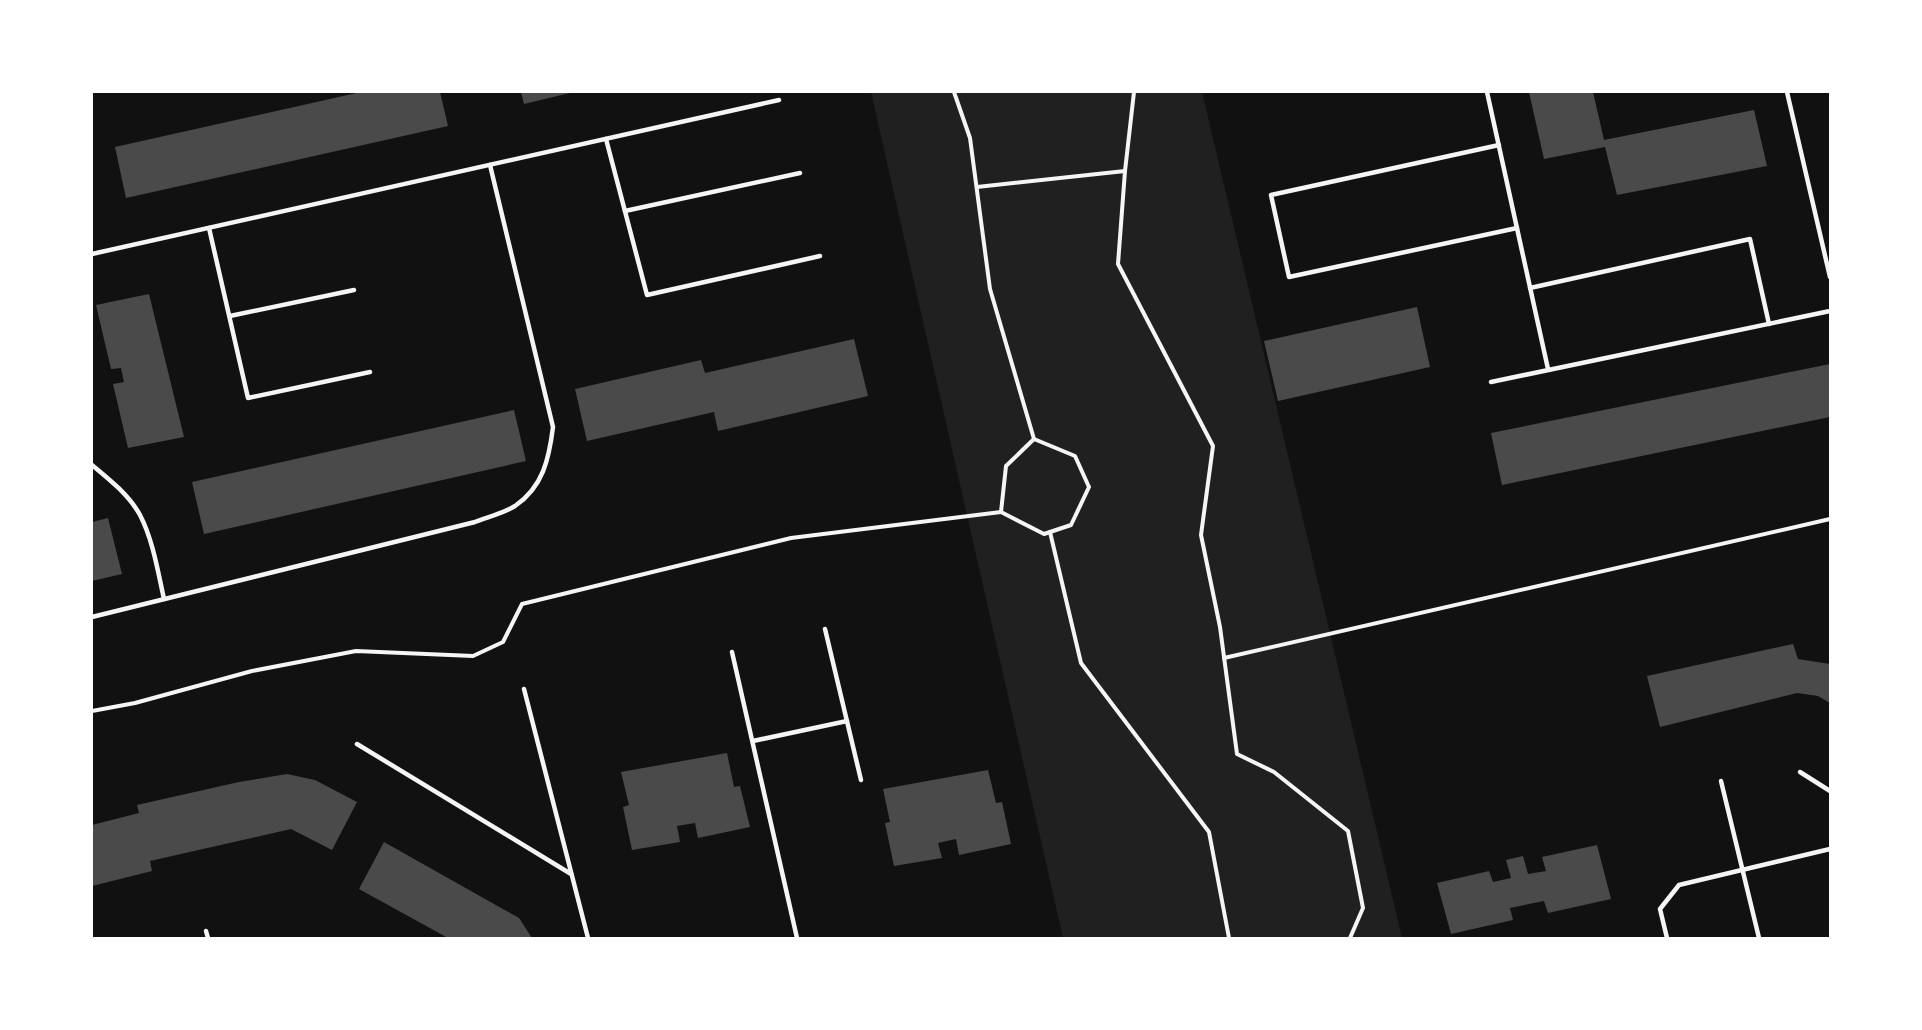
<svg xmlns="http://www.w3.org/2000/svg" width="1922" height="1030" viewBox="0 0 1922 1030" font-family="Montserrat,sans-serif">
<rect width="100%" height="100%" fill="#111"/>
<path fill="#202020" d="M871,92H1202L1402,938H1063Z"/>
<g fill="#4a4a4a">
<path d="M361,92H440L448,126L126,198L115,147Z"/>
<path d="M521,92H574L524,104Z"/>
<path d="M1529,92H1593L1604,140L1754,110L1767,166L1617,195L1605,147L1544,159Z"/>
<path d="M149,294L184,437L128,448L113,384L124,382L121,368L111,369L96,305Z"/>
<path d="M1417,307L1430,367L1278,401L1264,341Z"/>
<path d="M854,339L868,396L718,431L714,412L587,441L575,389L701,360L705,373Z"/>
<path d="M1830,364V417L1502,485L1491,433Z"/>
<path d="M514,410L526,461L204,534L192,482Z"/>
<path d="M108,518L122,574L92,581V522Z"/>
<path d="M1793,644L1798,659L1830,664V703L1818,696L1797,693L1660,727L1647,676Z"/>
<path d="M727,753L734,787L740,786L750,827L698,838L695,823L677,826L680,842L632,850L623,807L629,805L621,772Z"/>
<path d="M988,770L996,803L1002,802L1011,844L959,855L956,839L938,843L942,858L894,866L885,823L890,822L883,789Z"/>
<path d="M287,774L315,780L357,802L332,850L291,829L150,861L152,871L92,886V825L139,813L137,805L239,782Z"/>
<path d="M384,842L519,918L532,938H448L359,889Z"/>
<path d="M1597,845L1611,899L1548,913L1544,901L1510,908L1513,920L1451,934L1437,883L1489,871L1493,882L1511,878L1506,860L1523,856L1528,874L1546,871L1542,857Z"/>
</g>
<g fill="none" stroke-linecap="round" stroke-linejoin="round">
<g stroke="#f5f5f5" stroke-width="4">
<path d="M954,92L970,138L990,289L1034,439"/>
<path d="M1134,92L1125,171L1118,264L1213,446L1201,535L1220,627L1237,754L1274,772L1348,831L1363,908L1350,938"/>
<path d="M977,187L1125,171"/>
<path d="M1034,439L1075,456L1089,487L1071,525L1044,534L1001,512L1006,466Z"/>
<path d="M1050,532L1081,663L1209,832L1229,938"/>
<path d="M1224,658L1830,519"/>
<path d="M92,711L135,703L252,671L356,651L473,656L503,642L522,604L791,538L1001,512"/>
</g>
<g stroke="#f5f5f5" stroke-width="4.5">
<path d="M1487,92L1548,369"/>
<path d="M1787,92L1830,277"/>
<path d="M606,139L647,295L820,256"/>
<path d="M1499,145L1271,195L1289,277L1517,228"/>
<path d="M625,211L800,173"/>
<path d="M209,228L248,398L370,372"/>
<path d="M92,254L779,100"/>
<path d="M1530,288L1750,239L1769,324"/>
<path d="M230,316L354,290"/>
<path d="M1491,382L1830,311"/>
<path d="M92,465C109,479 129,495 140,515C153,540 158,572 164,599"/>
<path d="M92,617L475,522C488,517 504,513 515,506C543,487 549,459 553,427L490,165"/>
<path d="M825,629L861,780"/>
<path d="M732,652L797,938"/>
<path d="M524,689L588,938"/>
<path d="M753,741L847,721"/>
<path d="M357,744L571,874"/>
<path d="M1800,772L1830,791"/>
<path d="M1721,781L1759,938"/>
<path d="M206,931L208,938"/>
<path d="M1667,938L1660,909L1679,885L1830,849"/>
</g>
</g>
<rect width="1922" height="1030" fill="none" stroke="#ffffff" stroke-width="186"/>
</svg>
